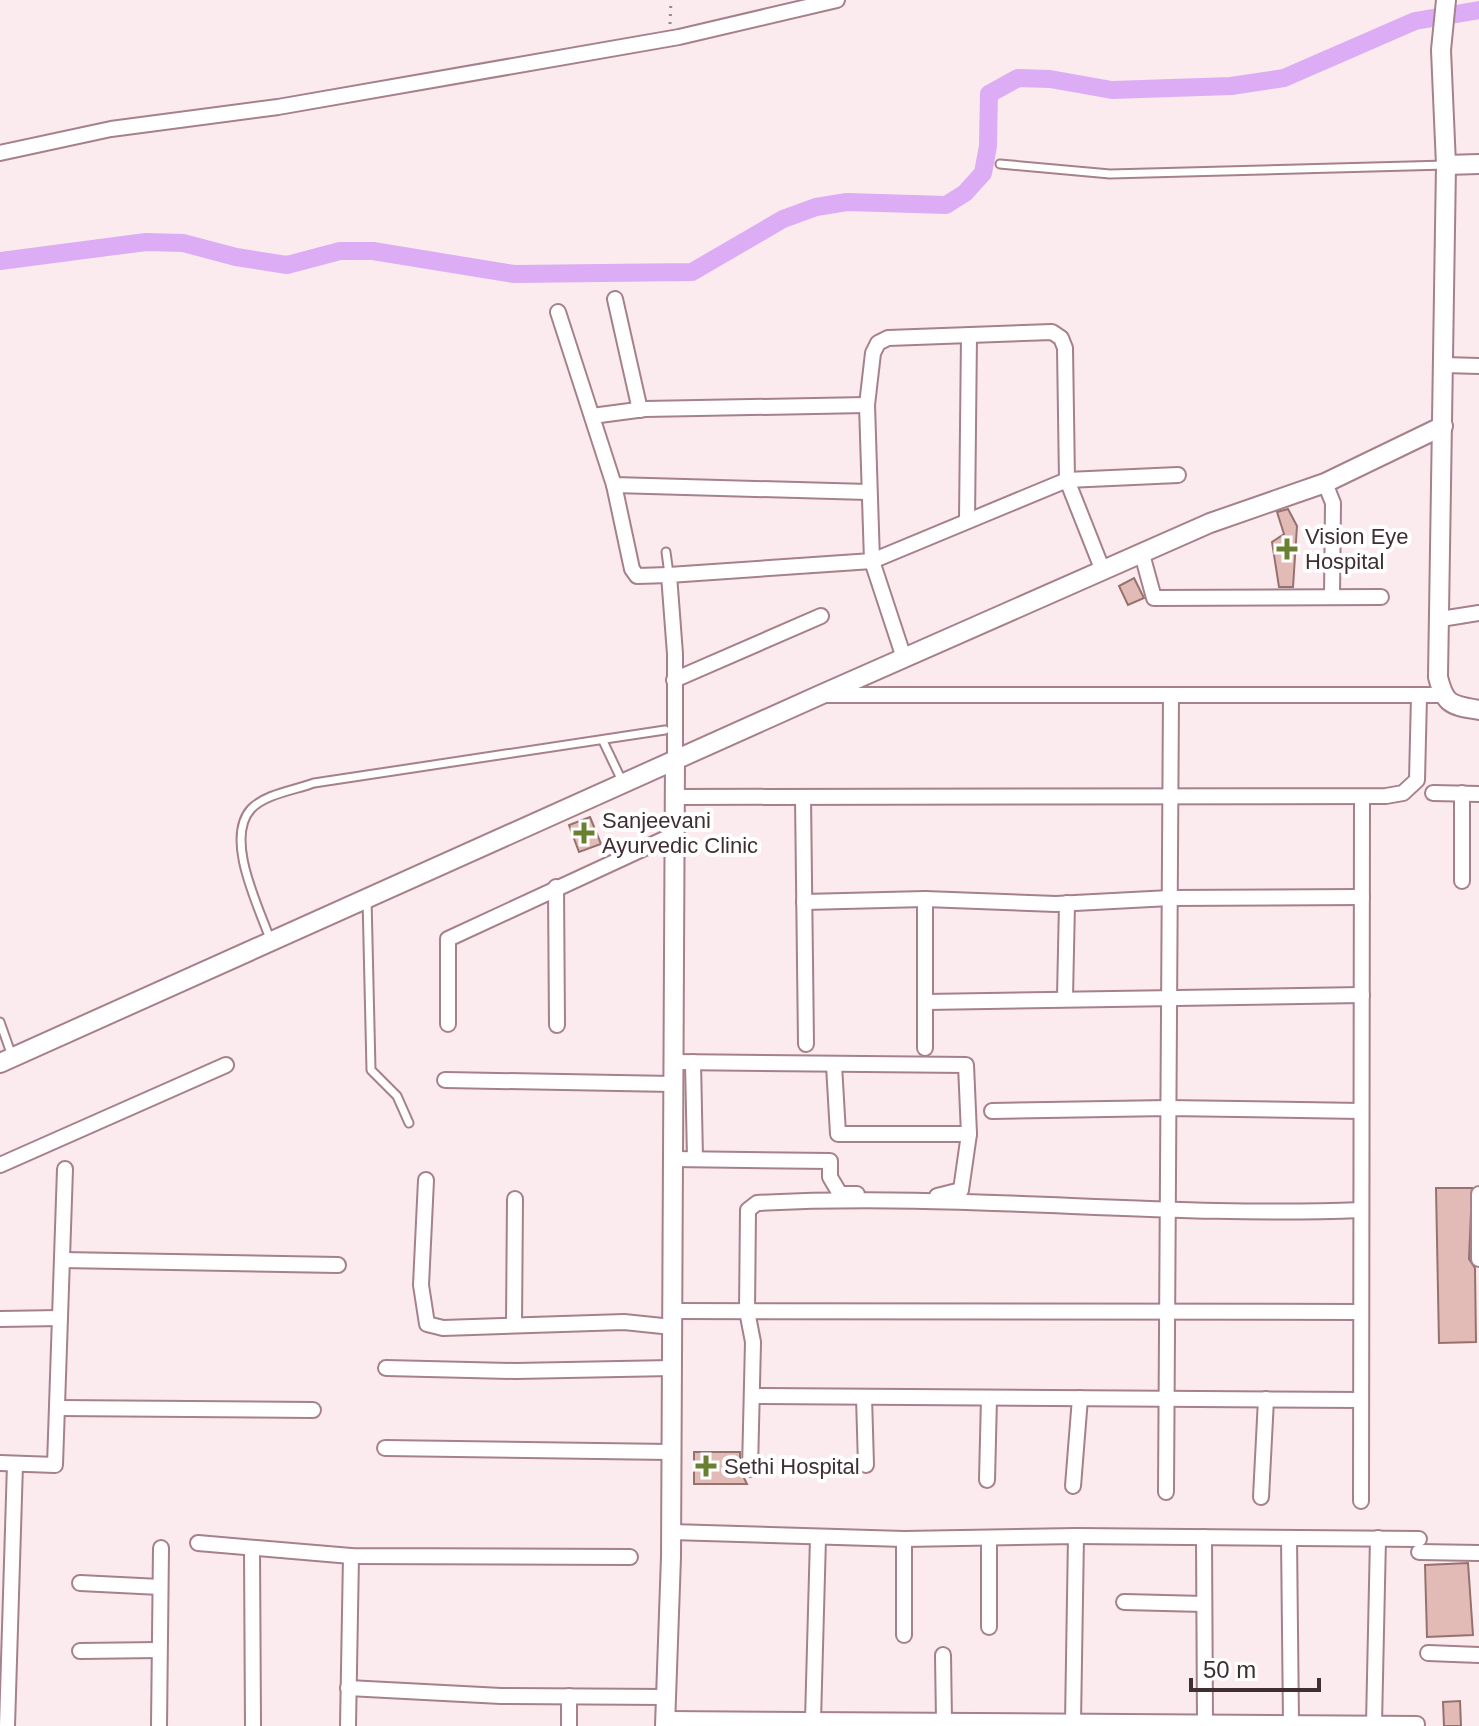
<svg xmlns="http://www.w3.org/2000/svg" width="1479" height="1726" viewBox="0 0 1479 1726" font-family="Helvetica,sans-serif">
<rect width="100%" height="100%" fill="#fbeaee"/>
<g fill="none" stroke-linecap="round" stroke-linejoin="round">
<path stroke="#dcadf5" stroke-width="18" d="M0,261L146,242L183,243L236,257L287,265L340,251H373L514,274L692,272L783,219L816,207L847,202L946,205L965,193L983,173L988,146L989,94L1018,78L1050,79L1112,90L1231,86L1284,78L1415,21L1479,10"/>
</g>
<g fill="#e2bbb6" stroke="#96726e" stroke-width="2">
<path d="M1288,509L1297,526L1293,587H1279L1272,542L1284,534L1277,512Z"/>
<path d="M1134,578L1144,598L1128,605L1119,586Z"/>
<path d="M590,817L601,844L579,852L569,825Z"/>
<path d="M1436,1188H1472L1469,1259L1475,1268L1476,1342L1439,1343Z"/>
<path d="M694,1452H740V1470L747,1484H694Z"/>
<path d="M1468,1563L1473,1635L1427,1637L1425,1565Z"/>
<path d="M1460,1701L1461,1726H1444L1443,1702Z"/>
</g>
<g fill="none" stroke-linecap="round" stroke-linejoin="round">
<defs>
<g id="service">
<path d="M1000,164L1110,174L1446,165"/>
<path d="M666,552L669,574"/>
<path d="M603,741L623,783"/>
<path d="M367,898L371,1070L397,1096L409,1123"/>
<path d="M270,939C259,907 224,839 251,809C265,794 295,790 314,783L665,730"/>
<path d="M0,1022L12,1056"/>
</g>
<g id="minor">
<path d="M0,153L111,129L278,107L679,37L837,0"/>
<path d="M615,299L640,410"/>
<path d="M558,312L614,485L868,492"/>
<path d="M1444,365L1479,366"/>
<path d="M592,416L645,409L867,405"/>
<path d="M1325,483L1333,503L1332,597"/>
<path d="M614,485L632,569L637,576L669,575"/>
<path d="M967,521L969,335"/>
<path d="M1142,554L1154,598L1381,597"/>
<path d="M1441,619L1479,613"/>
<path d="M904,658L872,561L1067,480L1178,475"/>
<path d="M674,680L821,616"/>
<path d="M823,695H1442"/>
<path d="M675,759V654L669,575L872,561L867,405L873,353L878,343L888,338L1052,332L1061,338L1065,348L1067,480L1103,571"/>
<path d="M1433,793L1479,794"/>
<path d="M675,797L1386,796L1403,793L1417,780L1419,696"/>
<path d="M803,797L806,1044"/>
<path d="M1462,881V793"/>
<path d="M556,887L557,1025"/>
<path d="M804,902L925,899L1056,904L1170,898L1362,897"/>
<path d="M1065,997L1067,903"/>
<path d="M926,1002L1362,995"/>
<path d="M448,1024V939L675,834"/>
<path d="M925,1048V899"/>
<path d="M673,1062L966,1065L969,1134L961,1190L937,1196"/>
<path d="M693,1062L695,1159"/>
<path d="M834,1065L838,1134H969"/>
<path d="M445,1080L673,1084"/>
<path d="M992,1111L1168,1108L1361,1111"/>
<path d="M673,1159L830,1161V1177L840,1194H857"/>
<path d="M0,1165L226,1065"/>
<path d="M426,1180L421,1285L427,1324L443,1328L624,1322L672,1327"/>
<path d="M1479,1194V1259"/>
<path d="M62,1260L338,1265"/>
<path d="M672,1311L1361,1312"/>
<path d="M0,1319L60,1318"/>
<path d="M514,1325L515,1199"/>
<path d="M386,1368L515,1371L672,1368"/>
<path d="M752,1396L1361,1400"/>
<path d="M864,1397L866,1465"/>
<path d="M57,1408L313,1410"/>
<path d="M385,1448L670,1452"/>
<path d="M0,1463L55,1465L65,1169"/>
<path d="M750,1469L753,1342L747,1311L748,1210L757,1203C958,1192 1160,1218 1361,1210"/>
<path d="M987,1480L989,1398"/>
<path d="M1073,1486L1080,1398"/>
<path d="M1166,1492L1171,696"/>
<path d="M1261,1497L1266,1399"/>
<path d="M1361,1501L1362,797"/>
<path d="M671,1532L904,1539L1076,1536L1073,1722"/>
<path d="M1076,1536L1419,1539"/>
<path d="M1204,1537L1205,1723"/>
<path d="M1289,1538L1291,1723"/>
<path d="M904,1539V1635"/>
<path d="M989,1539V1627"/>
<path d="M198,1543L351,1556L630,1557"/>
<path d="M252,1548L253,1726"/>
<path d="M1419,1552L1479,1553"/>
<path d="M80,1583L160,1587"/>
<path d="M1124,1602L1204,1604"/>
<path d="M80,1651L159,1650"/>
<path d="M1428,1653L1479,1655"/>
<path d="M943,1655L944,1721"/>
<path d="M348,1688L501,1696L666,1697"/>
<path d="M569,1696V1726"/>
<path d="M665,1719L1417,1724"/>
<path d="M813,1720L818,1538"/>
<path d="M1374,1724L1378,1538"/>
<path d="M7,1726L15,1464"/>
<path d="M159,1726L161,1548"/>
<path d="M348,1726L351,1556"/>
</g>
<g id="tertiary">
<path d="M1446,0L1441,50L1446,165L1438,677C1445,706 1452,705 1479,710"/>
<path d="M1446,165L1479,164"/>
<path d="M0,1063L820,695L1210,523L1325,483L1443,426"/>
<path d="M665,1726L671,1557L675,759"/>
</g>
</defs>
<use href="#service" stroke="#a6818a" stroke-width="11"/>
<use href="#minor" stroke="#a6818a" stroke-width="18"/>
<use href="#tertiary" stroke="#a6818a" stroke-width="22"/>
<path stroke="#99898d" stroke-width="3" stroke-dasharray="2 6" stroke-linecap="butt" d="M670,24L671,0"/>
<use href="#service" stroke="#fff" stroke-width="7"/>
<use href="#minor" stroke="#fff" stroke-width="14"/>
<use href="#tertiary" stroke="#fff" stroke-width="18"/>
</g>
<g fill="#6a8031" stroke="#fff" stroke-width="3">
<path d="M1283 537h8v8h8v8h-8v8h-8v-8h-8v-8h8z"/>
<path d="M580 821h8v8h8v8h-8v8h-8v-8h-8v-8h8z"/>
<path d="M702 1454h8v8h8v8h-8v8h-8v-8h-8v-8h8z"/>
</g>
<g text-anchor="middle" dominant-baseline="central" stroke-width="8" stroke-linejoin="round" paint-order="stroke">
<g font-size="22" fill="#3f2f33" stroke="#fff" text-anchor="start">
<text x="1305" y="536">Vision Eye<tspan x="1305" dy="25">Hospital</tspan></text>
<text x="602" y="820">Sanjeevani<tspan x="602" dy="25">Ayurvedic Clinic</tspan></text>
<text x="724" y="1466">Sethi Hospital</text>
</g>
</g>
<path d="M1191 1678v12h128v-12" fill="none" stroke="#3f2f33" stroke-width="4"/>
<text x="1203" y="1678" font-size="24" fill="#3f2f33" stroke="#ffffff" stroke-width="6" paint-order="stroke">50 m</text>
</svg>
